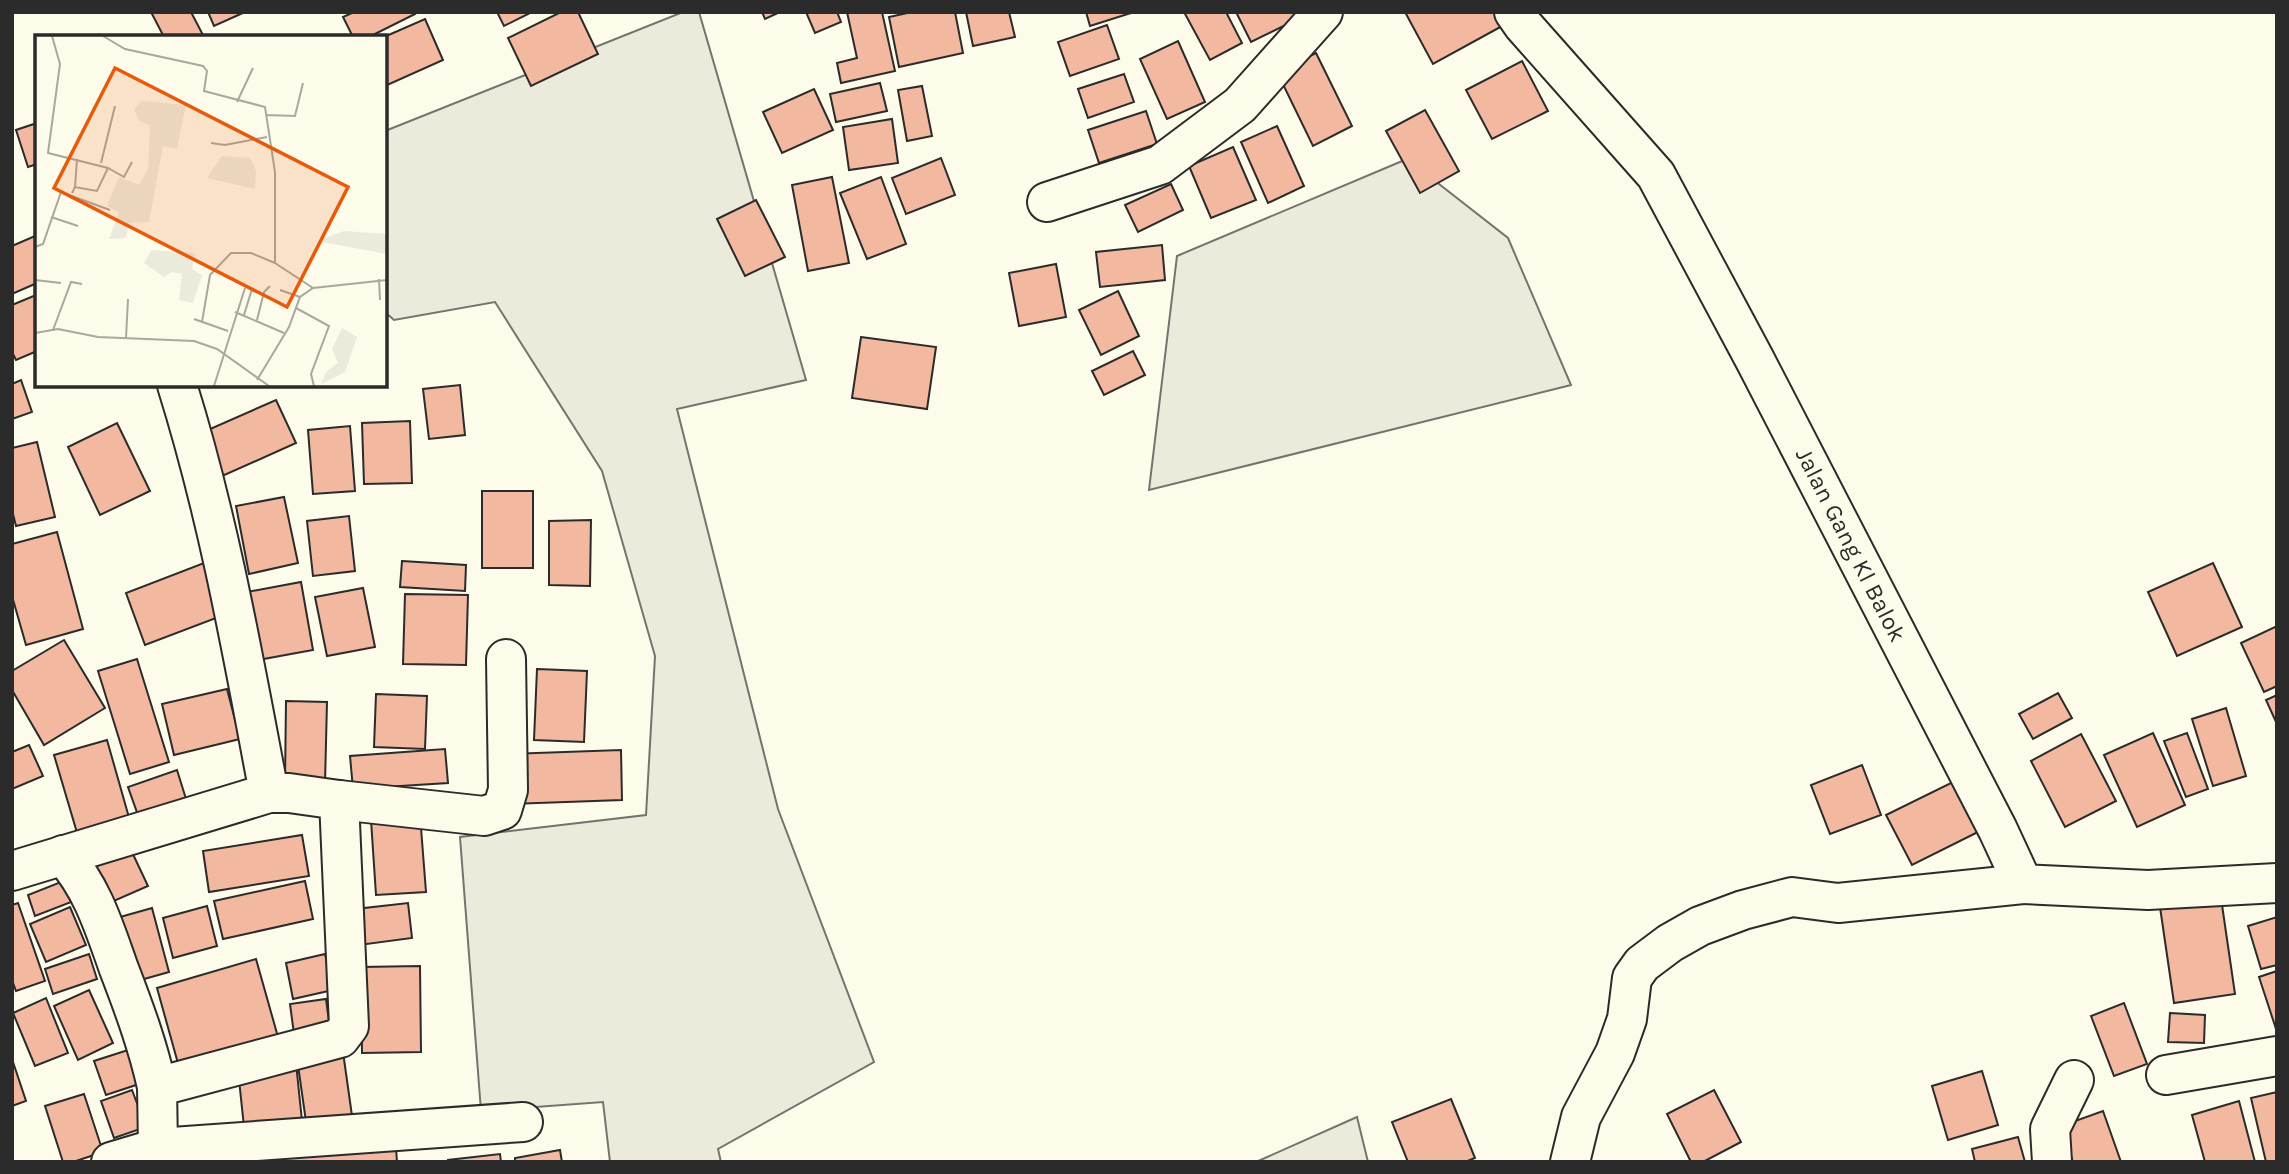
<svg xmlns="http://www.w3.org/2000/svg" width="2289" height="1174" viewBox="0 0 2289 1174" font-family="Karla,sans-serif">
<rect width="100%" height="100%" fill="#fdfbea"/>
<g fill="#ecebdb" stroke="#74746e" stroke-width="2">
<path d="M683,12H699L806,380L677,409L778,809L874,1062L718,1149L721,1162H610L603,1102L481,1111L460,837L646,815L655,656L602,471L495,302L394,320L385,312V131Z"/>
<path d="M1407,159L1508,238L1571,385L1149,490L1177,256Z"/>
<path d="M1357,1117L1368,1162H1256Z"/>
</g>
<g fill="#f2b8a0" stroke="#2b2b2b" stroke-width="2">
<path d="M151,12H191L204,37H164Z"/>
<path d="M208,12H245L214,26Z"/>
<path d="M354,12H414L415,14L369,37H353L343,17Z"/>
<path d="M497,12H532L504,26Z"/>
<path d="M561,12H578L598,54L531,86L508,38Z"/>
<path d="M762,12H780L765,19Z"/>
<path d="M806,12H837L841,22L815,33Z"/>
<path d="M847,12H882L895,71L841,83L837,63L857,58Z"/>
<path d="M912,12H955L963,53L899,67L889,17Z"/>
<path d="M966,12H1009L1015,37L973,46Z"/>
<path d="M1086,12H1131V13L1090,26Z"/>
<path d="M1184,12H1226L1242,43L1210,60Z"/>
<path d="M1236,12H1297L1300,18L1251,42Z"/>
<path d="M1405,12H1497L1504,25L1433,64Z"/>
<path d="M425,19L443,60L385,86L384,37Z"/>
<path d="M1107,25L1119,59L1070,76L1058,42Z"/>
<path d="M1178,41L1205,102L1167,119L1140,59Z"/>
<path d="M1316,53L1352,126L1313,146L1277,72Z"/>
<path d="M1522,61L1548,111L1492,139L1466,90Z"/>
<path d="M1124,74L1134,102L1088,118L1078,89Z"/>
<path d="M880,83L887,111L836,122L830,94Z"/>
<path d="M922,86L932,136L907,141L898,90Z"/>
<path d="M814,89L833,130L782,153L763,112Z"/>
<path d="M1425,110L1459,171L1420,193L1386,131Z"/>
<path d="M1146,111L1157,144L1099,163L1088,130Z"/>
<path d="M892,119L898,163L849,170L843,127Z"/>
<path d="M37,123V164L28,167L16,130Z"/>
<path d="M1277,126L1304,186L1268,203L1241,142Z"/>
<path d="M1233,147L1256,200L1211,218L1189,166Z"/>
<path d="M941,158L955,195L906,214L892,178Z"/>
<path d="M832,177L849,263L808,271L792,185Z"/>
<path d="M881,177L906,244L867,259L840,193Z"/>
<path d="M1171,184L1183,210L1138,232L1125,205Z"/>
<path d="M756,200L785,257L745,276L717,219Z"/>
<path d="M35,236L37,240V283L12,294V246Z"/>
<path d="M1162,245L1165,280L1100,287L1096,252Z"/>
<path d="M1056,264L1066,317L1019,326L1009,273Z"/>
<path d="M1118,291L1139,336L1101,355L1079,310Z"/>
<path d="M36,295L37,351L16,360L12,352V305Z"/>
<path d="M861,337L936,347L927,409L852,398Z"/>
<path d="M1133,351L1145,375L1104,395L1092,371Z"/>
<path d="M21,380L32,412L12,419V384Z"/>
<path d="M460,385L465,435L429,439L423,389Z"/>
<path d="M276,400L296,443L220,477L201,433Z"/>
<path d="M410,421L412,483L364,484L362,423Z"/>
<path d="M117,423L150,491L100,515L68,447Z"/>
<path d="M350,426L355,491L313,494L308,430Z"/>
<path d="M37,442L55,517L16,526L12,510V448Z"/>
<rect x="482" y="491" width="51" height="77"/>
<path d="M284,497L298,563L249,574L236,506Z"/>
<path d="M349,516L355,571L313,576L307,521Z"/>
<path d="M591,520L590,586L549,585V521Z"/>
<path d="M57,532L83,629L26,645L12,596V544Z"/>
<path d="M402,561L466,565L465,591L400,587Z"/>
<path d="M204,563L224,615L145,645L126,593Z"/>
<path d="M2213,563L2242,627L2177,656L2148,592Z"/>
<path d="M301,582L313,650L258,660L247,592Z"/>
<path d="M363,588L375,647L327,656L315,597Z"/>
<path d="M405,594L468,595L466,665L403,664Z"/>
<path d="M2277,626V686L2264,692L2241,643Z"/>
<path d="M64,640L105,708L44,745L12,690V671Z"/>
<path d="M137,659L169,762L130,774L98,671Z"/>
<path d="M537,669L587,671L584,742L534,740Z"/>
<path d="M227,689L240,739L174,755L162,704Z"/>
<path d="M2058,693L2072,718L2033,739L2019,714Z"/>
<path d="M376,694L427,696L425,749L374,747Z"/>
<path d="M2277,695V724L2266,700Z"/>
<path d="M286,701L327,702L325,783L285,782Z"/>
<path d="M2226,708L2246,776L2213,786L2192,719Z"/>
<path d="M2153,733L2185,805L2137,827L2104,755Z"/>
<path d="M2187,733L2208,789L2186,797L2164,741Z"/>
<path d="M2081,734L2116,801L2065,827L2031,761Z"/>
<path d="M107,740L130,821L78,836L54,755Z"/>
<path d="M29,745L43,776L12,789V752Z"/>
<path d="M445,749L448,783L353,789L350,756Z"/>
<path d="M621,750L622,800L510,804L508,754Z"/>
<path d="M1862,765L1881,815L1830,834L1811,785Z"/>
<path d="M177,770L187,802L139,818L128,787Z"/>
<path d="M1959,779L1984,829L1912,865L1886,815Z"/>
<path d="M420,815L426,892L376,895L371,820Z"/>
<path d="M302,835L309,876L209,892L203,851Z"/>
<path d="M131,850L148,886L107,904L91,868Z"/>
<path d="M71,878L79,899L35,916L28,895Z"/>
<path d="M305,881L313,919L223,939L214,901Z"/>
<path d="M2221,898L2235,994L2174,1003L2160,907Z"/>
<path d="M18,903L45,981L16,991L12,980V905Z"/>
<path d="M408,903L412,938L352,946L347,910Z"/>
<path d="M207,906L217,946L173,958L163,918Z"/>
<path d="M70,907L86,945L46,962L30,924Z"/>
<path d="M152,908L169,972L130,983L113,919Z"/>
<path d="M2277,917V965L2261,969L2248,926Z"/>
<path d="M89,954L97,979L53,994L45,969Z"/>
<path d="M325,954L333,990L293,999L286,963Z"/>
<path d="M256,959L278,1037L179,1067L157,988Z"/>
<path d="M420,966L421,1052L362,1053L361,967Z"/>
<path d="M2277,971V1032L2259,977Z"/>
<path d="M89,990L113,1043L78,1060L54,1006Z"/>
<path d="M46,998L68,1053L35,1066L13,1013Z"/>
<path d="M326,999L330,1029L294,1034L290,1004Z"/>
<path d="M2124,1003L2147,1064L2114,1076L2091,1016Z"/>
<path d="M2170,1013L2205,1015L2204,1043L2168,1042Z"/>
<path d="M128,1050L139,1084L106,1095L94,1061Z"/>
<path d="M343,1052L353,1123L307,1129L297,1058Z"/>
<path d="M12,1059L26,1101L12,1106Z"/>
<path d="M296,1063L302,1121L244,1127L238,1070Z"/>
<path d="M1982,1071L1998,1125L1948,1140L1932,1086Z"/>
<path d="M132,1090L146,1127L114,1138L101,1101Z"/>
<path d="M1714,1090L1741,1142L1703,1162H1691L1667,1114Z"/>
<path d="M2277,1092V1162H2266L2251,1098Z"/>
<path d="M84,1094L103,1152L73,1162H63L45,1106Z"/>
<path d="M1451,1099L1475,1158L1465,1162H1408L1392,1122Z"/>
<path d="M2239,1101L2255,1162H2205L2192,1115Z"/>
<path d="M2103,1111L2121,1162H2073L2061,1126Z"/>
<path d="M2018,1137L2025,1162H1975L1972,1149Z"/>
<path d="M396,1148L397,1162H253V1160Z"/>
<path d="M560,1150L562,1162H515V1158Z"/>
<path d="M500,1154L501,1162H448V1160Z"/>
</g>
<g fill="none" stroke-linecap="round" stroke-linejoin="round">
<defs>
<g id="minor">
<path d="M1514,12L1523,25L1656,175L1755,360L1998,830L2023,884L2148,890L2277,883"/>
<path d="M1047,202L1160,165L1240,105L1323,12"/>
<path d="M177,385C219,519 243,656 269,793"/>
<path d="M339,800L484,816L502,810L508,790L506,659"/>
<path d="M63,855C93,889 104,927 119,969C134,1008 148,1046 157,1087"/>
<path d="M12,871L269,793H289L339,800L349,1026L340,1038L157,1087L158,1148"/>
<path d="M2166,1075L2277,1056"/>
<path d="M111,1162L158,1148L523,1122"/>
<path d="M1570,1162L1581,1117L1615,1053L1627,1019L1632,978L1642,964L1670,943L1700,926L1743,910L1792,897L1838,903L2023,884"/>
<path d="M2052,1162L2050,1129L2074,1080"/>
</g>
</defs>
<use href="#minor" stroke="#2b2b2b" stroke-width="42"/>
<use href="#minor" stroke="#fdfbea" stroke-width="38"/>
</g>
<g text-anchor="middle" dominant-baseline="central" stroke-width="5" stroke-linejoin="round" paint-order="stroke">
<g font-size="24" fill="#2b2b2b" stroke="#fdfbea">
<text transform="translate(1851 545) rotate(63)">Jalan Gang Kl Balok</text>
</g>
</g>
<g transform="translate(35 35)">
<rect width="352" height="352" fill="#fdfbea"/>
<path d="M107,66L151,70L142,114L128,111L114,187L94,188L91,203L74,204L84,177L72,171L84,142L104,150L113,134L115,90L104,86L99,74ZM187,121L215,123L221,136L220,154L172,143ZM309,196L352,199V219L282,206ZM117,215L160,218L157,234L167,240L158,268L144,265L147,239L137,237L129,242L109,228ZM307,293L322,302L310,337L286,349L291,337L303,328L297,314Z" fill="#ecebdb"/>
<path fill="none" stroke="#a9a89e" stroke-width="2" d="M17,1L25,29L13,118L73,133L62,156L40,152L37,158M68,1L90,14L168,31L172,36L169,56L230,72L240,137V228L278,253M0,36V1M202,67L218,33M231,80L260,81L268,48M176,108L190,110L232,102M66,128L80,71M73,133L89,142L97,127M40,152L42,124M16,182L43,191M0,212L8,209L26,157L75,175M344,244L345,265M0,245L26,248M245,255L265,262M261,273L294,291L276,339L279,351M200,277L249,298M209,280L217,254M159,284L193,296M222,285L229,257L235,251M167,287L175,240L196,218H216L240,228M18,295L36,247L47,249M0,298L23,294L63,302L159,306L182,314L234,351M91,303L93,264M222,345L254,292L265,262L278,253L352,245M179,351L210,253"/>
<path fill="#e8590c" fill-opacity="0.15" stroke="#e8590c" stroke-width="3.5" d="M80,33L313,152L252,272L19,153Z"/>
<rect width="352" height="352" fill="none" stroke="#2b2b2b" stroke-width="3.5"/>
</g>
<rect width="2289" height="1174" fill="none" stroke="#2b2b2b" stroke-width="28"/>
</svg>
